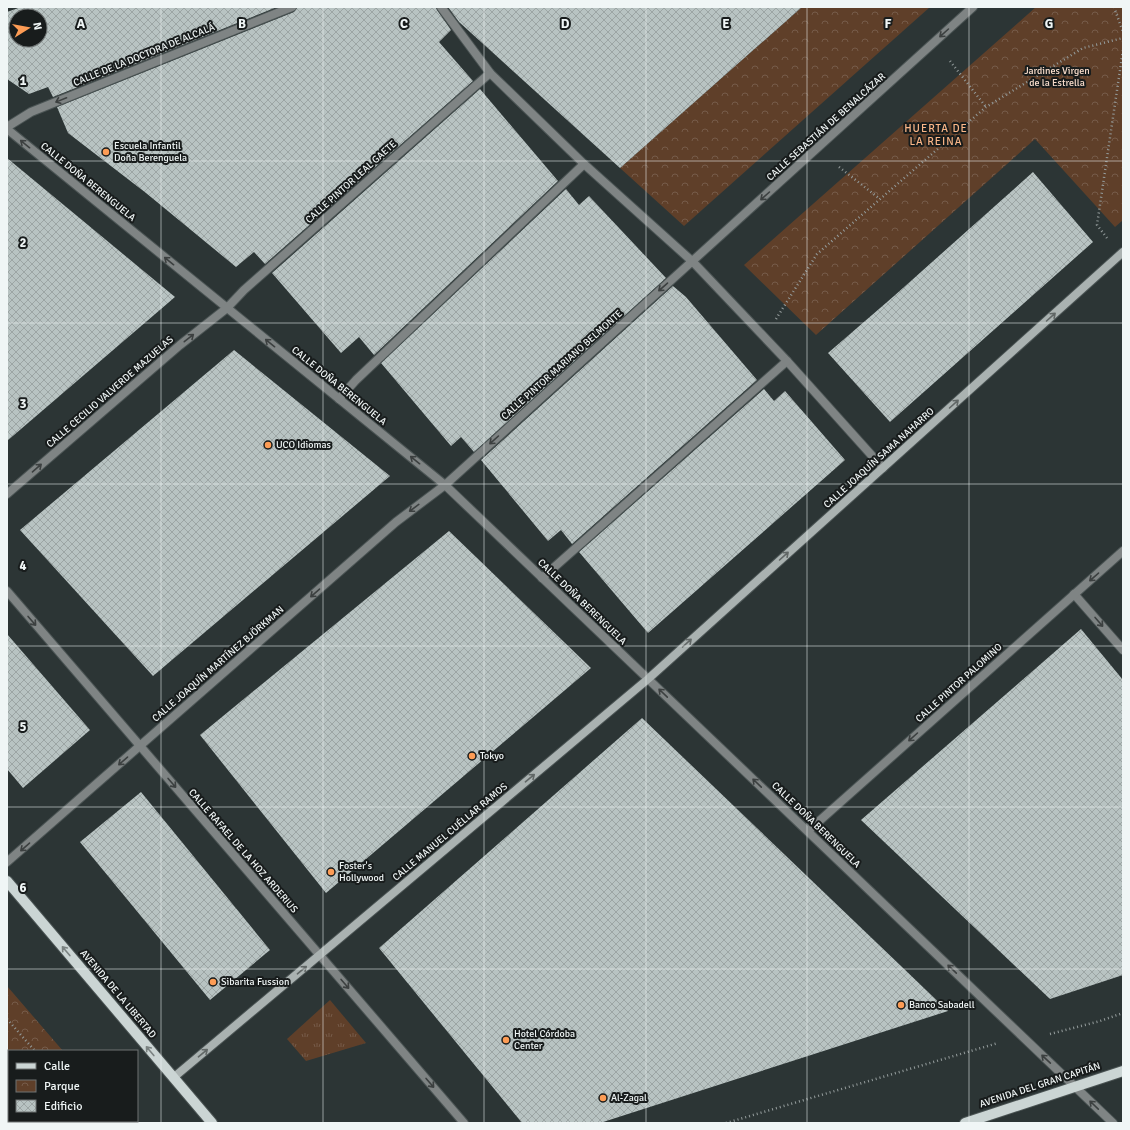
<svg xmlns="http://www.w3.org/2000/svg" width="1130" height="1130" viewBox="0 0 1130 1130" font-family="Signika,sans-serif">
<defs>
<pattern id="grass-tufts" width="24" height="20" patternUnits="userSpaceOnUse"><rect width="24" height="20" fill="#5f3f29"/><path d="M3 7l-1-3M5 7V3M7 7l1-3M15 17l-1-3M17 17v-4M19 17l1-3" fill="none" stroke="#765b49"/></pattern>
<pattern id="park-crowns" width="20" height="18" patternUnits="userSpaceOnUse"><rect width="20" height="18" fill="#5f3f29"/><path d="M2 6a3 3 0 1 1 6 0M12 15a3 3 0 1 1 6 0" fill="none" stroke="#765b49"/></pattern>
<pattern id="building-cross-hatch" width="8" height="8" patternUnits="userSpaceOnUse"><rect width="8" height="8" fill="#b8c3c2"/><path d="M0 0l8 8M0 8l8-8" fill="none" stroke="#9ca5a4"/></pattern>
</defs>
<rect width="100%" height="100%" fill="#2c3535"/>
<path fill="url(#grass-tufts)" d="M330,1000L366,1043L306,1061L287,1039Z"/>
<g fill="url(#park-crowns)">
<path d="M802,7H930L684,226L620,168Z"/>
<path d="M1036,7H1123V220L1115,227L1035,139L816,335L744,265Z"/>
<path d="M7,986L63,1051H9V1121H79L81,1123H7Z"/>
</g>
<g fill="url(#building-cross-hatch)" fill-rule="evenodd">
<path d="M21,7H277L53,97L48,87L29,94L7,79V12ZM16,16H40V40H16Z"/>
<path d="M297,7H436L437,10L451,30L439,42L473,81L265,264L254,252L236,267L146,193L68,133L57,107L294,12Z"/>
<path d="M448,7H802L620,168L459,22Z"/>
<path d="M480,89L558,181L374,355L359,337L341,353L272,273Z"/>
<path d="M7,158L175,297L7,441Z"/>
<path d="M1033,172L1093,242L890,422L828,353L894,296Z"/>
<path d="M566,189L579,205L589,196L666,278L474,452L461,437L451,446L381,363Z"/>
<path d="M673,286L686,297L757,380L572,544L561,530L548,541L481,460Z"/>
<path d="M234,350L390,476L153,676L20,530Z"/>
<path d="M764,389L774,401L785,391L845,460L648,633L579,552Z"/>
<path d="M449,531L591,668L326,893L200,735Z"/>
<path d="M1081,629L1123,680V975L1050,999L861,820Z"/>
<path d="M7,634L90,730L23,788L7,769Z"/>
<path d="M642,718L948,1011L600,1123H522L379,948Z"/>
<path d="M141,792L270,950L210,1000L80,842Z"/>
</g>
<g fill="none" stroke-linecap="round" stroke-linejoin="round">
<defs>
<g id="street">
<path d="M441,7L490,73L584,164L693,262L787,361L883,468"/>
<path d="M7,127L31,112L292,7"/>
<path d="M7,129L445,485L1113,1123"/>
<path d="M339,399L356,380L584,164"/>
<path d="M7,494L180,345L227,308L244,290L490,73"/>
<path d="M542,578L787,361"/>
<path d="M7,591L464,1123"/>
<path d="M1074,594L1123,650"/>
<path d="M808,831L1123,551"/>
<path d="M7,862L396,522L445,485L973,7"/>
</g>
<path id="secondary" d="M173,1078L648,679L1123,252"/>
<g id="primary">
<path d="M7,881L212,1123"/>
<path d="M965,1123L1123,1071"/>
</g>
</defs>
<use href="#street" stroke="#4b5454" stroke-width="10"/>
<use href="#secondary" stroke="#4b5454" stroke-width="10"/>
<use href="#primary" stroke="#4b5454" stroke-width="12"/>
<g stroke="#959d9d" stroke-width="2.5" stroke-dasharray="1 3" stroke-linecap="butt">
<path d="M1114,7L1123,32"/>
<path d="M950,61L986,107"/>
<path d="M839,167L880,199"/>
<path d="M1107,238L1097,225L1123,50"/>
<path d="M776,319L817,254L986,107L1083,48L1123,38"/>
<path d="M7,1019L35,1051"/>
<path d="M1050,1034L1100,1021L1123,1013"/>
<path d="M7,1101L9,1103"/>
<path d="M24,1121L26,1123"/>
<path d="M95,1121L97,1123"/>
<path d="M726,1123L998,1043"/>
</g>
<use href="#street" stroke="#7f8484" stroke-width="8"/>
<use href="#secondary" stroke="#aab2b1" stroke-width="8"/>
<use href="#primary" stroke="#cbd5d4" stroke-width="10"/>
</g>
<defs><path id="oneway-shaft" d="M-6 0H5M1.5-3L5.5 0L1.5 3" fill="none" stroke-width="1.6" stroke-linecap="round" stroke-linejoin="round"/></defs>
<g stroke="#3c4040">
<use href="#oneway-shaft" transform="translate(944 33) rotate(138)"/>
<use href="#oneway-shaft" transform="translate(61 100) rotate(158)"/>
<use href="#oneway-shaft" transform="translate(25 144) rotate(-141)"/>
<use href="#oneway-shaft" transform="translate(765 196) rotate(138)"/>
<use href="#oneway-shaft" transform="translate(169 261) rotate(-141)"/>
<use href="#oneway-shaft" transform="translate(663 287) rotate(139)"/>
<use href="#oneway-shaft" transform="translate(189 338) rotate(-38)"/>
<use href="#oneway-shaft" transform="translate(270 343) rotate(-141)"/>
<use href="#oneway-shaft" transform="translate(494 440) rotate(138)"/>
<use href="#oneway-shaft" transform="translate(415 460) rotate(-141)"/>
<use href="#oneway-shaft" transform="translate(37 468) rotate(-41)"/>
<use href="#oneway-shaft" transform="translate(414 508) rotate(143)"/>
<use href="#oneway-shaft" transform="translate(1094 577) rotate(139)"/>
<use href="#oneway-shaft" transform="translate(315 593) rotate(139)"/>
<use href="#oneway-shaft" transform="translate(32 621) rotate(49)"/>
<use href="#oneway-shaft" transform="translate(1099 622) rotate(49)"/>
<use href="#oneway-shaft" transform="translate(663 693) rotate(-136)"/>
<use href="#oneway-shaft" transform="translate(913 737) rotate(138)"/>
<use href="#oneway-shaft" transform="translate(123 761) rotate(139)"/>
<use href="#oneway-shaft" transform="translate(172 783) rotate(49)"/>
<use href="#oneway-shaft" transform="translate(757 783) rotate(-136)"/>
<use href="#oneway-shaft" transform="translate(25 847) rotate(139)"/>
<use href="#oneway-shaft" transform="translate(952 969) rotate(-136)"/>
<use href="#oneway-shaft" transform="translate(345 984) rotate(49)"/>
<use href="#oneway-shaft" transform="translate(1046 1059) rotate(-137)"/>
<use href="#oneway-shaft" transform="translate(430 1083) rotate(49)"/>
<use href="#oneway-shaft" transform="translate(1094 1105) rotate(-136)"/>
</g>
<g stroke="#616766">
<use href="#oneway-shaft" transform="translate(1051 317) rotate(-42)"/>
<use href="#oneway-shaft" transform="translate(954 404) rotate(-42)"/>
<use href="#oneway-shaft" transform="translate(784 556) rotate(-42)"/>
<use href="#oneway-shaft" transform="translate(687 643) rotate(-42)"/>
<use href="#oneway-shaft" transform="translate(530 778) rotate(-40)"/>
<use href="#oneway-shaft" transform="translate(302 970) rotate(-40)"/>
<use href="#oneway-shaft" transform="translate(203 1053) rotate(-40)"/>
</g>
<g stroke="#7a8281">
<use href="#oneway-shaft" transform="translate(66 951) rotate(-130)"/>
<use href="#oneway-shaft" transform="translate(150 1051) rotate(-130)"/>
</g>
<path fill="none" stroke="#f0f6f6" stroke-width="1" stroke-opacity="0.55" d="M161,7V1123M323,7V1123M484,7V1123M646,7V1123M807,7V1123M969,7V1123M7,161H1123M7,323H1123M7,484H1123M7,646H1123M7,807H1123M7,969H1123"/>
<g fill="#fd9c55" stroke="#181c1c" stroke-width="1.5">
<circle cx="106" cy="152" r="4"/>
<circle cx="268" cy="445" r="4"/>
<circle cx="472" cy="756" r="4"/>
<circle cx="331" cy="872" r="4"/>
<circle cx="213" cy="982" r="4"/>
<circle cx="901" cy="1005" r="4"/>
<circle cx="506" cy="1040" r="4"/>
<circle cx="603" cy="1098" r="4"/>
</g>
<g text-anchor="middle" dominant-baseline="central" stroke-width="4" stroke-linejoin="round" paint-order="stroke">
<g font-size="10" fill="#f0f6f6" stroke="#181c1c">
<text transform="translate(144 55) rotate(-22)">CALLE DE LA DOCTORA DE ALCALÁ</text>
<text transform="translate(826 127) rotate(-42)">CALLE SEBASTIÁN DE BENALCÁZAR</text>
<text transform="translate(88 182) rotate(39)">CALLE DOÑA BERENGUELA</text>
<text transform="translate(351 182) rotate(-42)">CALLE PINTOR LEAL GAETE</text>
<text transform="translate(562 365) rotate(-42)">CALLE PINTOR MARIANO BELMONTE</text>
<text transform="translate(339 386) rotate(39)">CALLE DOÑA BERENGUELA</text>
<text transform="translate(110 392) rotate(-41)">CALLE CECILIO VALVERDE MAZUELAS</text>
<text transform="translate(879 458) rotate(-42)">CALLE JOAQUÍN SAMA NAHARRO</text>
<text transform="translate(582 602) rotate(44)">CALLE DOÑA BERENGUELA</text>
<text transform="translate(218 664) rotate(-41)">CALLE JOAQUÍN MARTÍNEZ BJÖRKMAN</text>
<text transform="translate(959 683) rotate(-42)">CALLE PINTOR PALOMINO</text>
<text transform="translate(816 825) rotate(44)">CALLE DOÑA BERENGUELA</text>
<text transform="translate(450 832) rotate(-40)">CALLE MANUEL CUÉLLAR RAMOS</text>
<text transform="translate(243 851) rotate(49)">CALLE RAFAEL DE LA HOZ ARDERIUS</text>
<text transform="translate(118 994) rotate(50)">AVENIDA DE LA LIBERTAD</text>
<text transform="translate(1040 1085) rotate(-18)">AVENIDA DEL GRAN CAPITÁN</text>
</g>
<g font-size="10" fill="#fadecc" stroke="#181c1c">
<text x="1057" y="71">Jardines Virgen<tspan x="1057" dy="12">de la Estrella</tspan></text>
</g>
<g font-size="10" fill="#f0f6f6" stroke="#181c1c" text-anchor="start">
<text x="114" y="146">Escuela Infantil<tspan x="114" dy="12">Doña Berenguela</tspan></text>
<text x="276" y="445">UCO Idiomas</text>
<text x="480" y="756">Tokyo</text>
<text x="339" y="866">Foster's<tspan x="339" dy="12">Hollywood</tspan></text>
<text x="221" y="982">Sibarita Fussion</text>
<text x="909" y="1005">Banco Sabadell</text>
<text x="514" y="1034">Hotel Córdoba<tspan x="514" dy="12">Center</tspan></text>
<text x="611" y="1098">Al-Zagal</text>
</g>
<g font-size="11" letter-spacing="1" fill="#fbb788" stroke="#181c1c">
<text x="936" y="128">HUERTA DE<tspan x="936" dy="13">LA REINA</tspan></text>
</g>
</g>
<g font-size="13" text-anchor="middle" font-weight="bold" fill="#f0f6f6" stroke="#181c1c" stroke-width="4" stroke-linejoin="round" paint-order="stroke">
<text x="81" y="28">A</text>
<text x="242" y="28">B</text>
<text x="404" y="28">C</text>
<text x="565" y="28">D</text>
<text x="726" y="28">E</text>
<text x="888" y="28">F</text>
<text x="1049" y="28">G</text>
<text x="23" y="85">1</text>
<text x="23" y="247">2</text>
<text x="23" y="408">3</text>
<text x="23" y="570">4</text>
<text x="23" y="731">5</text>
<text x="23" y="892">6</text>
</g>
<rect width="1130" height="1130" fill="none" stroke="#f0f6f6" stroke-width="16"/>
<rect x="8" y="1050" width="130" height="72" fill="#181c1c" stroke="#6e7373"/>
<rect x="16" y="1063" width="20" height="6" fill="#cbd5d4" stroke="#6e7373"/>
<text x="44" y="1070" font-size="12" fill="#f0f6f6">Calle</text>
<rect x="16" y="1080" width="20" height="12" fill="url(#park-crowns)" stroke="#6e7373"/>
<text x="44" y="1090" font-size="12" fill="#f0f6f6">Parque</text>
<rect x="16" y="1100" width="20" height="12" fill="url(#building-cross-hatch)" stroke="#6e7373"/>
<text x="44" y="1110" font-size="12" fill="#f0f6f6">Edificio</text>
<g transform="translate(28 28) rotate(79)"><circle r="19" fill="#181c1c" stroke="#6e7373"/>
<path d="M0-3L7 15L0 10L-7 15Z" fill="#fd9c55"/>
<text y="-6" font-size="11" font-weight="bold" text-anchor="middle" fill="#f0f6f6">N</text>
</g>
</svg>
